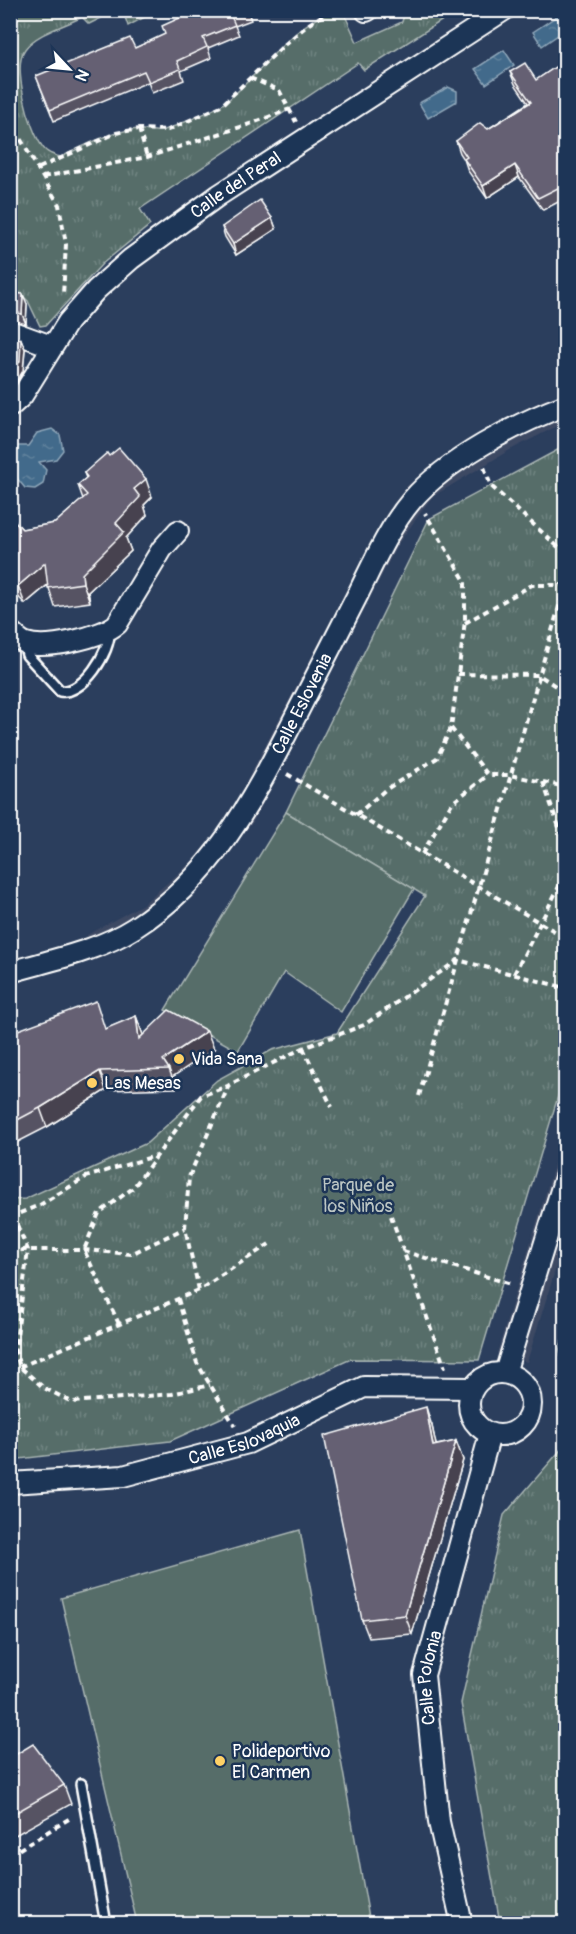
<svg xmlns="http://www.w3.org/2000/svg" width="576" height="1934" viewBox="0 0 576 1934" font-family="Pangolin,sans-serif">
<defs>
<pattern id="grass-tufts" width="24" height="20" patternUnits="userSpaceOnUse" patternTransform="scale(1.5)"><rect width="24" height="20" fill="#566d69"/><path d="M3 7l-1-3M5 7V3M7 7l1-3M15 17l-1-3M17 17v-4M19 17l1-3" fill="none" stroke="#6f8380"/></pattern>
<pattern id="water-ripples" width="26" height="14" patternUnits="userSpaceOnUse" patternTransform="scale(1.5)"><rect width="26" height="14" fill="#436b8b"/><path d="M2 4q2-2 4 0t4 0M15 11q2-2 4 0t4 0" fill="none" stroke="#5f819c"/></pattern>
</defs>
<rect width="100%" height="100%" fill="#2b3e5d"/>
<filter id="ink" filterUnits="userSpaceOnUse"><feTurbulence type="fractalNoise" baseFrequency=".0167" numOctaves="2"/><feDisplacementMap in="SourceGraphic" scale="12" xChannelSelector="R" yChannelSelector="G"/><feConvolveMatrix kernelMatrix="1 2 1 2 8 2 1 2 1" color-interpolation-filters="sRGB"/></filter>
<g filter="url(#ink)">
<g fill="#3c4864">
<path d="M565,394V422L508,451L432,497L398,544L253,822L194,893L145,935L95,959L87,935L143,904L197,857L227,819L353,578L407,486L463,443L543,400Z"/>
<path d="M565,1129V1238L527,1362L497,1353Z"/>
</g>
<g fill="url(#grass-tufts)" stroke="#aab6b4" stroke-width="1.5">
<path d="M10,11H115L89,24L82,17C65,26 37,33 25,49C12,66 29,128 42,146C46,153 53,155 61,157C82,147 106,134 129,130C139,128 150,132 160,131C168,130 216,109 223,104C257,80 299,11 343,11L357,42L402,22L405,11H457L364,70L358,63L140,209L150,225L102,264L46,325L40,326L28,301L11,285Z"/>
<path d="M123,11V10L151,11L145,17L128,26Z"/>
<path d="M565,446V1073L479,1360L351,1359L170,1441L11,1460V1200L25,1199L147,1143L217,1080L272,1050L337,1033L425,896L286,812L429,519Z"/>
<path d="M565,1330V1380L560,1349Z"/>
<path d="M565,1445V1923H500L461,1703L504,1515Z"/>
</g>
<g fill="#566d69" stroke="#aab6b4" stroke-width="1.5">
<path d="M286,812L414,889L341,1012L284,972L238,1051L165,1010Z"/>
<path d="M300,1530L370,1923H137L61,1598Z"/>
</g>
<g fill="url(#water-ripples)" stroke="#8ea6b9" stroke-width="1.5">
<path d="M560,14L565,22V30L542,46L533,32Z"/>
<path d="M504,50L514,65L486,84L475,69Z"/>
<path d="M448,87L457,91V101L428,118L419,103Z"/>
<path d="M52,429L60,435L63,450L56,459L39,462L46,470L43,484L35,489L25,488L11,471V449L17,446H28L37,433Z"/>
</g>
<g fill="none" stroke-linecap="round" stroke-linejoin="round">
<defs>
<g id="service">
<path d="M24,643L27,655L60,691C83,695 111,651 109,631"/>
<path d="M81,1784L106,1924"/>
</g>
<g id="minor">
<path d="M366,11L368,10"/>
<path d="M10,331L51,346"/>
<path id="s1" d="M10,407L22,396L68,322L96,290L131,259L219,195L504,10"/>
<path d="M10,631C15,635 20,641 26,643C46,650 102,637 117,624L162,549L178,531"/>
<path id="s2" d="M10,972C51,960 98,951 134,928C211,879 252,802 292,723C314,680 336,637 358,594C374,562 389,527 412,500C446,460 517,423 566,405"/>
<circle cx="500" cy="1404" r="31"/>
<path d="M505,1373L566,1174"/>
<path id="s3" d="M10,1483L123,1476L248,1443L364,1387L473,1388"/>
<path id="s4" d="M462,1924L439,1822L424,1675L490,1434"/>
</g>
</defs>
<use href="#service" stroke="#fff" stroke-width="14"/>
<use href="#minor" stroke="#fff" stroke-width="24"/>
<g stroke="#fff" stroke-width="4" stroke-dasharray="6 4.5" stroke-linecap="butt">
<path d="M10,13L21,10"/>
<path d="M250,78L279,90L296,122"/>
<path d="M10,121L59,205L66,244L63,295"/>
<path d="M139,129L147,157"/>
<path d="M39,168L116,133L139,129L168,130L221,106L283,46L309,24L331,10"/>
<path d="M43,177L147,157L250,124L290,109"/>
<path d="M484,467L491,486L566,554"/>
<path d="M465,623L532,585H565"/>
<path d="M458,674L539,675L566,693"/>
<path d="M451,728L488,775H510L566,787"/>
<path d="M287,774L566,938"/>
<path d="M543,782L566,847"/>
<path d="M356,815L385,790L437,758L451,728L465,621V581L425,513"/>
<path d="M422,854L452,803L488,775"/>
<path d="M514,974L566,873"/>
<path d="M303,1048L332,1107"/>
<path d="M419,1096L566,582"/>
<path d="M13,1216L28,1250L15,1350L20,1367L44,1388L72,1402L172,1394L210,1385"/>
<path d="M391,1216L445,1368"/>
<path d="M10,1217L40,1205L86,1177L155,1156"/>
<path d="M10,1250H84L131,1254L185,1228"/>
<path d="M403,1251L511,1284"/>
<path d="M199,1290L185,1228L189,1177L229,1085L303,1048L364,1025L458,960L566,988"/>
<path d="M178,1299L197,1363L235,1426"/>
<path d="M119,1324L84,1250L99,1213L133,1188L201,1096L228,1086"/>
<path d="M10,1371L199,1290L271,1243"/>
<path d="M10,1855L72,1817"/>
</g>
<use href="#service" stroke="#1d3557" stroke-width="9"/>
<use href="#minor" stroke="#1d3557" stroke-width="20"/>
</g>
<g fill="#575363" stroke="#fff" stroke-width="1.5">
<path d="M192,10H253L248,12L251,20L235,26L239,35L208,48L211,58L181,71L184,80L152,93L148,82L54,121L36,76L135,48L165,35L192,12Z"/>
<path d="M566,60V198L543,210L519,177L487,198L468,171L464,159L460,153L456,141L488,129L528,103L515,84L510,72L536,80Z"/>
<path d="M272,218L276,229L236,255L225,237L222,227Z"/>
<path d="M10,293L27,304L26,324L10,320Z"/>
<path d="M10,335L21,339L25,349L23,371L15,384L10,383Z"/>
<path d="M84,473L152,497L144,505L147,515L126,538L131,551L88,592L90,602L55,607L48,585L25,604L10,588V513L13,519L22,529L55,523L83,499L78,485L86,478Z"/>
<path d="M136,1016L143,1035L214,1049L172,1077L176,1088L106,1090L47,1127L10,1146V1033L106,1029Z"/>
<path d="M432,1426L436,1445L456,1441L463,1460L412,1634L369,1638L362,1620Z"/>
<path d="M10,1758L64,1785L71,1804L10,1838Z"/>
</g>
<g fill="#474350" stroke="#fff" stroke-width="1.5">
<path d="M515,165L519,177L487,198L483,186Z"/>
<path d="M272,218L276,229L236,255L233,244Z"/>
<path d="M23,294L27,304L26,324L22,314Z"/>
<path d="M21,339L25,349L23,371L15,384L12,373Z"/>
<path d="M146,479L152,497L144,505L147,515L126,538L131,551L88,592L90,602L83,583L82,574L116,523L134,489Z"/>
<path d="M45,563L52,581L25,604L18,586Z"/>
<path d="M10,709L13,716L10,719Z"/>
<path d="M136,1016L143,1035L139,1039Z"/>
<path d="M207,1031L214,1049L172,1077L169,1069L163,1060Z"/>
<path d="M100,1071L106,1090L47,1127L40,1108Z"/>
<path d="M426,1407L432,1426L440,1464L433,1446Z"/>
<path d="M456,1441L463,1460L412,1634L405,1615Z"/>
</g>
<g fill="#656073" stroke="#fff" stroke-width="1.5">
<path d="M192,10H245L231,16L235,25L203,38L207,47L177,61L180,69L149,82L144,71L50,110L36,76L130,38L135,48L165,34L162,26L193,12Z"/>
<path d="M566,60V114L565,115L566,117V184L538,198L515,165L483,186L464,159L467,157L456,141L480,123L488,129L531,102L510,72L525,63L536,80Z"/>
<path d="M260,200L272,218L233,244L222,227Z"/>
<path d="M10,293L23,294L22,314L10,311Z"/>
<path d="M10,335L21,339L20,361L12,373H10Z"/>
<path d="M119,448L146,479L134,489L140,497L116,523L124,532L82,574L83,583L48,588L45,563L18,586L10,577V516L22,529L55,523L87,495L78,485L87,477L84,473L107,453L109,456Z"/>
<path d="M96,1001L105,1029L136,1016L139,1039L169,1010L207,1031L163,1060L169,1069L100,1071L40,1108L10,1124V1033Z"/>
<path d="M426,1407L433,1446L456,1441L405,1615L362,1620L324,1436Z"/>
<path d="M33,1744L64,1785L10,1816V1758Z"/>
</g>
</g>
<g fill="#ffd166" stroke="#1d3557" stroke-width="2">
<circle cx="179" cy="1059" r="6"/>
<circle cx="92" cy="1083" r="6"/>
<circle cx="220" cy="1761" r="6"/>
</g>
<g text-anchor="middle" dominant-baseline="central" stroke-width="5" stroke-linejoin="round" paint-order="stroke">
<g font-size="18" fill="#fff" stroke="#1d3557">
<text stroke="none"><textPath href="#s1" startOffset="321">Calle del Peral</textPath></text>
<text stroke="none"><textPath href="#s2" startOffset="416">Calle Eslovenia</textPath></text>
<text stroke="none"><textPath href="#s3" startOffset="240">Calle Eslovaquia</textPath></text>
<text stroke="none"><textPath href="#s4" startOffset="250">Calle Polonia</textPath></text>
</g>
<g font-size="18" fill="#fff" stroke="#1d3557" text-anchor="start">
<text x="191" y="1059">Vida Sana</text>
<text x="104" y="1083">Las Mesas</text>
<text x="232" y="1751">Polideportivo<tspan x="232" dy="21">El Carmen</tspan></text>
</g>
<g font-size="18" fill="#bbc5c3" stroke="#1d3557">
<text x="358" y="1185">Parque de<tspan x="358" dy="21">los Niños</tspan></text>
</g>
</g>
<rect width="576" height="1934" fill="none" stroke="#1d3557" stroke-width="36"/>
<rect x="18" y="18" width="540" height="1898" fill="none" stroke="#fff" stroke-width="2" filter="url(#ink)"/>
<g transform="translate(69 69) rotate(116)" stroke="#1d3557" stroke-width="4.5" paint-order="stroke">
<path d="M0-4.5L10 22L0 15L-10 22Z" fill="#ffffff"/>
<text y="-9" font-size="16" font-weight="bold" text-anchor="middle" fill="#ffffff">N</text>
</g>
</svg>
